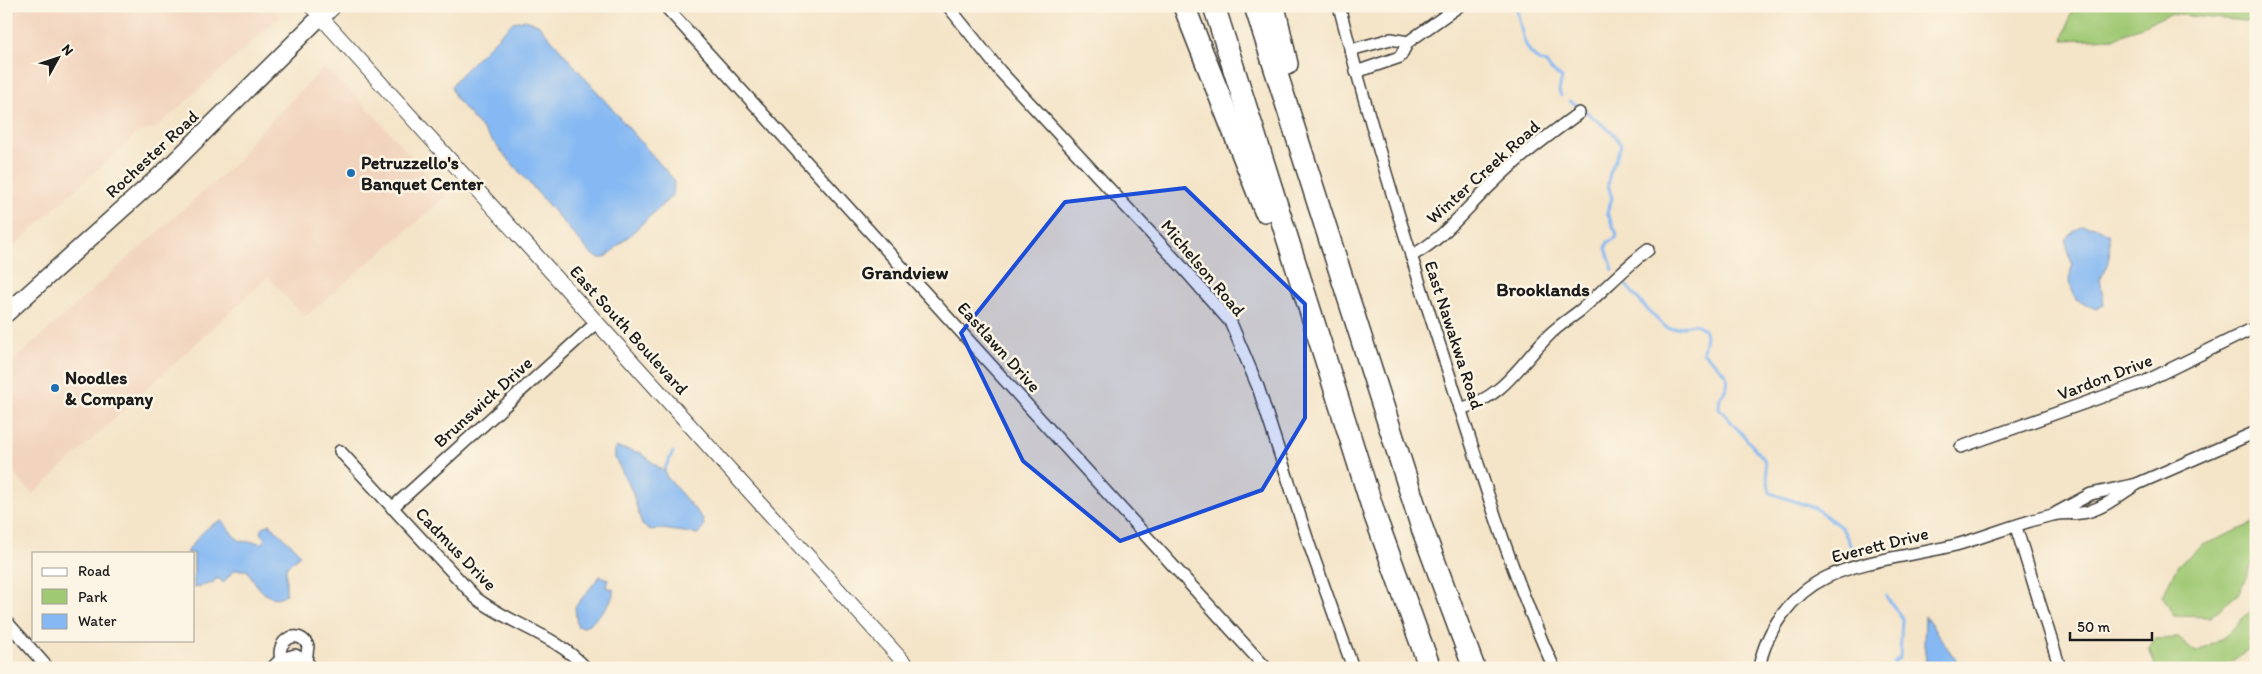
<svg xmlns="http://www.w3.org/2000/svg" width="2262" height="674" viewBox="0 0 2262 674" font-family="Itim,sans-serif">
<rect width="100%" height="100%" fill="#fcf5e5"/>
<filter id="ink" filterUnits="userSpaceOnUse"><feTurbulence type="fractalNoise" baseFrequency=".02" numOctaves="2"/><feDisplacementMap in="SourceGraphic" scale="10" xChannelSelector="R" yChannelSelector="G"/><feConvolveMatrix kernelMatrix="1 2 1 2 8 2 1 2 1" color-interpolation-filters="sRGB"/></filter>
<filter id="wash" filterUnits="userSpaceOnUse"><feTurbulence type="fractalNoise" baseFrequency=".0096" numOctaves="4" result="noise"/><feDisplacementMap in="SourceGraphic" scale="20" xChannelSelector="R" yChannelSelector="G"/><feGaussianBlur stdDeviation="1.12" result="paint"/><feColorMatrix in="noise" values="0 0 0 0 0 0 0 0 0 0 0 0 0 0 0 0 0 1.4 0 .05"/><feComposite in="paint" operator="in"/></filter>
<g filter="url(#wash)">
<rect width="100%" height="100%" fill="#f4e4c8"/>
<g fill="#f2d4be">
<path d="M6,6H271L280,17L156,128L137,133L6,253Z"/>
<path d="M323,68L354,93L447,196L305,317L268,277L33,494L6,466V367L241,158L250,142Z"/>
</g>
<g fill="#a0c974" stroke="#5e7248">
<path d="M2073,6H2256V22L2169,14L2116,38L2063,40Z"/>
<path d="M2256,522V555L2239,593L2210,617L2174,616L2162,596L2178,565L2203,545Z"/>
<path d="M2256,606V646L2222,668H2156L2149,649L2155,639L2178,638L2196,652L2224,637Z"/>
</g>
<g fill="#86b9f3" stroke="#516a88">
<path d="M525,20L538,24L674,180L673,195L605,258H599L591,254L456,99L451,87L458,77L513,22Z"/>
<path d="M2082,225L2096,227L2108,234C2111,251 2110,264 2100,278L2104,305L2096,309L2076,300L2069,282L2072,264L2065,239Z"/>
<path d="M615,447L641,453L662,470L665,468L666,476L703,519L704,527L698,534L662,529L650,530L642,525L632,491L615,458Z"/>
<path d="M222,521C229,527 233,539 242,541C249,543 255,540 262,544L265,538L261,533L263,527L270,524C278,534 296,546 300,555L286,567V594C268,607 255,583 247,570H234L223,583L220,579H215L213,583L194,588V553H186C196,540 206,524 222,521Z"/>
<path d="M600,576L608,579L606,587L613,589C616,601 595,620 585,627L577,626L575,607Z"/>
<path d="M1925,616L1960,666V668H1927L1924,644Z"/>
</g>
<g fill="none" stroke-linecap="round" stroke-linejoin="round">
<g stroke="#86b9f3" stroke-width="3">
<path d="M1516,6C1522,28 1522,57 1546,63L1551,70L1562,78L1559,91L1561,96"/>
<path d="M1570,101L1578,106"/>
<path d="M1584,110L1614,134L1621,145L1610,173L1608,185L1612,198L1607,213L1617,234L1616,238L1608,242L1606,248L1613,270"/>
<path d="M1620,278C1628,287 1659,325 1668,328C1679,332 1691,319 1701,327C1710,334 1704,343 1703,352C1715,366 1740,375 1720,397L1719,408L1764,459L1770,493L1815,508L1842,528L1852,548"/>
<path d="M665,468L673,452"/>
<path d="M1886,596L1902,618L1900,657L1894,662L1895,668"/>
</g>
</g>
</g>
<g filter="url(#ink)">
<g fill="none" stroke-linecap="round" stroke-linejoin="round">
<defs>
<g id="minor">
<path d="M665,6L1266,668"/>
<path d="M948,6L1000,71L1183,268L1231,323L1258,387L1309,544L1353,668"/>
<path d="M1339,6C1372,133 1411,258 1452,383C1483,479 1512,576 1554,668"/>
<path d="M1350,50L1391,39L1408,42"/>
<path d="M1356,72L1400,57L1408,42L1459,6"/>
<path d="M1411,256C1443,240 1467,207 1493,183C1519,157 1549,135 1579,113"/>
<path d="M1460,409C1504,397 1519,365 1549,335C1559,325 1571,318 1582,309C1604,290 1624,268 1648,250"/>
<path d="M1961,447L2144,382L2256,327"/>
<path d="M340,451L476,598C511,625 555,634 586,668"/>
<path d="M392,508L597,322"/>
<path d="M2056,513L2091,494L2137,484L2256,432"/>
<path d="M2016,527L2060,668"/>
<path d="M6,621L48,668"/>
<path d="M281,659C275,640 299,627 308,646L306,661"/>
<path d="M272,668L281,659L295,655L306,661L312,668"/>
<path d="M1759,668C1766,629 1792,594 1827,577C1863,560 1916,555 1956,545C1988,536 2020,522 2053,515C2064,512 2077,515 2087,512C2106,507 2121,494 2137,484"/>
</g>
<path id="tertiary" d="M311,6L909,668"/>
<path id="secondary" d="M6,314L168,168L320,17"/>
<path id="primary" d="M320,17L331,6"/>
<g id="motorway">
<path d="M1184,6L1265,211"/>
<path d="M1214,6L1375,516L1430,668"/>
<path d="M1255,6L1422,528L1474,668"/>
<path d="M1274,6L1287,64"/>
</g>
</defs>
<use href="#minor" stroke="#3c3a36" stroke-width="14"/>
<use href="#tertiary" stroke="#3c3a36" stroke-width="16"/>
<use href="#secondary" stroke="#3c3a36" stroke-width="19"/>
<use href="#primary" stroke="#3c3a36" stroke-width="21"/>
<use href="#motorway" stroke="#3c3a36" stroke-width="24"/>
<use href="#minor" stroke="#fff" stroke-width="11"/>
<use href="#tertiary" stroke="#fff" stroke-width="14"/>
<use href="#secondary" stroke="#fff" stroke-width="16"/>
<use href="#primary" stroke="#fff" stroke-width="19"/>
<use href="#motorway" stroke="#fff" stroke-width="21"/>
</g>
</g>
<path fill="#1d4ed8" fill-opacity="0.2" stroke="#1d4ed8" stroke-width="4" stroke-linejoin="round" d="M1185,188L1305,304V418L1262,490L1120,541L1023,461L961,333L1065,202Z"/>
<g fill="#1f6fb2" stroke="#fcf5e5" stroke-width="2">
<circle cx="351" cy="173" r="5"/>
<circle cx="55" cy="388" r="5"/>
</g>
<g text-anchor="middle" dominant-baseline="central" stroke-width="5" stroke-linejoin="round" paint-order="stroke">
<g font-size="18" fill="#1c1c1c" stroke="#fcf5e5">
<text transform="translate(152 154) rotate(-43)">Rochester Road</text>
<text transform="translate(1483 172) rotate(-42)">Winter Creek Road</text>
<text transform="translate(1203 268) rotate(50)">Michelson Road</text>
<text transform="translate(629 330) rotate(48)">East South Boulevard</text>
<text transform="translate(1454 335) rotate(72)">East Nawakwa Road</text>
<text transform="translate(999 347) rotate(48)">Eastlawn Drive</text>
<text transform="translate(2105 377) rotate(-21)">Vardon Drive</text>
<text transform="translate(483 402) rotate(-42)">Brunswick Drive</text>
<text transform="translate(1880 545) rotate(-14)">Everett Drive</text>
<text transform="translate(456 549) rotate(46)">Cadmus Drive</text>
</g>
<g font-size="18" font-weight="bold" fill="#1c1c1c" stroke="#fcf5e5" text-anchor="start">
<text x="361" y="163">Petruzzello's<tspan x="361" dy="21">Banquet Center</tspan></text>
<text x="65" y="378">Noodles<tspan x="65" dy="21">&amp; Company</tspan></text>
</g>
<g font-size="19" font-weight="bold" fill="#1c1c1c" stroke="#fcf5e5">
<text x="905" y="272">Grandview</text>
<text x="1543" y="289">Brooklands</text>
</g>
</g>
<rect width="2262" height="674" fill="none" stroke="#fcf5e5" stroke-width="25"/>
<rect x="32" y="552" width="162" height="90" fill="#fcf5e5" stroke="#a29e95"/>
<rect x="42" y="568" width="25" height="8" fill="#ffffff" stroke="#a29e95"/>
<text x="78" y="576" font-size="15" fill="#1c1c1c">Road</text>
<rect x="42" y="589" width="25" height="15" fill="#a0c974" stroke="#a29e95"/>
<text x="78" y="602" font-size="15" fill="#1c1c1c">Park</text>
<rect x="42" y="614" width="25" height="15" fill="#86b9f3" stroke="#a29e95"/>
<text x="78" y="626" font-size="15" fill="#1c1c1c">Water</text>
<g transform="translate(58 58) rotate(50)" stroke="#fcf5e5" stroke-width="4" paint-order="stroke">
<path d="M0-4L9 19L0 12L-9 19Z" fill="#1c1c1c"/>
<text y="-8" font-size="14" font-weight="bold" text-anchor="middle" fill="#1c1c1c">N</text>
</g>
<path d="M2070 632v8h82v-8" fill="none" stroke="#1c1c1c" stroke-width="2.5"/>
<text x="2077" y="632" font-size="15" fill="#1c1c1c" stroke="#fcf5e5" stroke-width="4" paint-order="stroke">50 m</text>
</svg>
